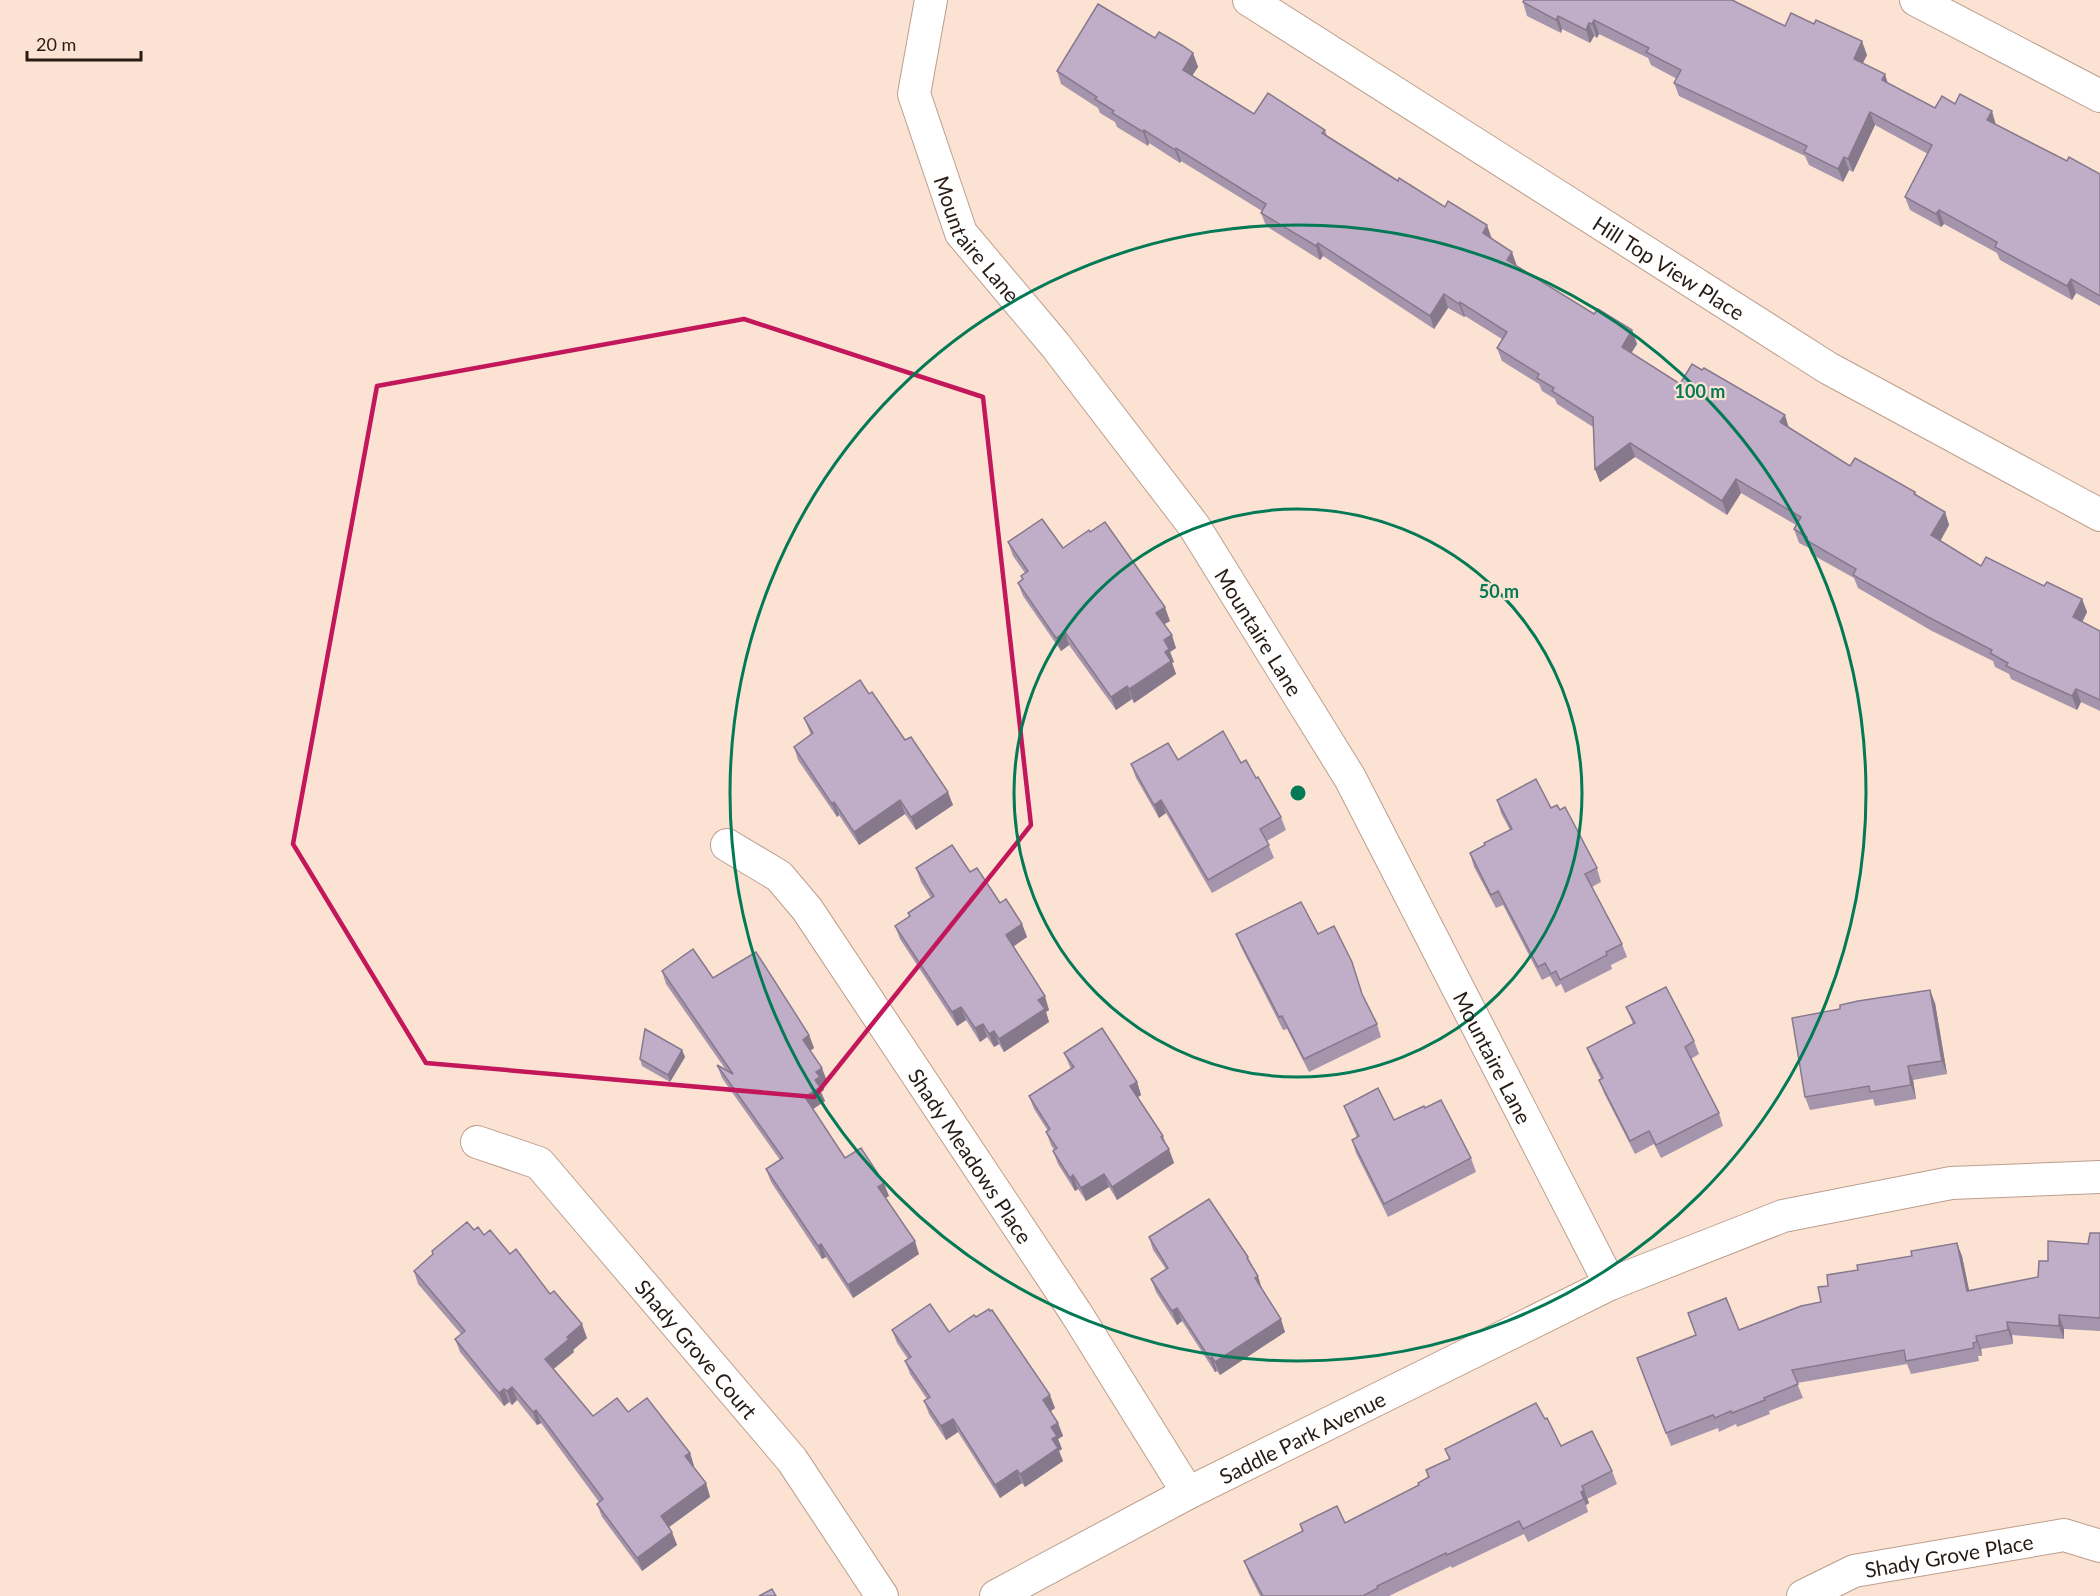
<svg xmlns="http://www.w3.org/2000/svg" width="2100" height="1596" viewBox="0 0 2100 1596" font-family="Lato,sans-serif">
<rect width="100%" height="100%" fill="#fce2d3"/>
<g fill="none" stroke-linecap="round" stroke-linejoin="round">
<defs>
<g id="minor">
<path id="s1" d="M931,0L914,94L961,233L1056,346L1194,526L1350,778L1610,1284"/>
<path id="s2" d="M1249,0L1828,368L2100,515"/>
<path d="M1916,0L2100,96"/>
<path id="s3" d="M727,845L779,876L807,909L1076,1313L1188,1493"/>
<path id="s4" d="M477,1142L539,1163L792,1460L882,1596"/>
<path id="s5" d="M996,1596L1188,1493L1610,1284L1783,1216L1951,1183L2100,1177"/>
<path id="s6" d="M1803,1596L1854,1571L2064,1535L2100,1546"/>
</g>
</defs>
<use href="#minor" stroke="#bc9e8d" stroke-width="34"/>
<use href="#minor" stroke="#fff" stroke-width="32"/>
</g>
<g fill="#a595ac">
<path d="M1524,0H1735L1734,1L1785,26L1867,55L1863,63L1888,83L1935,108L1996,125L2067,161L2100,174V306L2076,293L2072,300L2000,260L1997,253L1944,224L1941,227L1910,210L1905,197L1928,154L1875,125L1853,172L1849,170L1843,182L1809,165L1805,156L1679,96L1674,83L1677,79L1651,65L1648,58L1599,34L1597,38L1594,36L1590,43L1562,29L1561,33L1527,16L1523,2Z"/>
<path d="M1155,38L1193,53L1198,67L1192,76L1254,114L1325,130L1327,136L1492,239L1516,266L1594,314L1632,330L1637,344L1631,353L1680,384L1789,428L1850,466L1915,492L1917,495L1945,512L1949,525L1940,541L1981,566L2082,599L2087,612L2082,622L2100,631V711L2081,702L2077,710L2011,679L2009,674L1995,667L1993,661L1932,631L1858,588L1854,578L1811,554L1809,548L1799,543L1794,529L1796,525L1741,493L1727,515L1635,457L1600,482L1595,469L1593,427L1557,404L1555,399L1542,391L1539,384L1502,361L1497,348L1502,339L1465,316L1464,317L1448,308L1434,329L1323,256L1320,260L1266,226L1261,213L1262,211L1181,161L1180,163L1149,143L1148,146L1117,127L1115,122L1100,113L1098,108L1061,84L1057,71Z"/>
<path d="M1008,542L1063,548L1170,621L1164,624L1176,648L1170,652L1174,662L1172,663L1176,674L1134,703L1132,699L1116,710L1069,645L1061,651L1023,596L1018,583L1022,579L1021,576L1025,573L1013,556Z"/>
<path d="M869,694L905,740L953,805L916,830L905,814L859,845L839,815L837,817L798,760L794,747L811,735L804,718Z"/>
<path d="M1178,760L1241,763L1256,778L1281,817L1286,830L1267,841L1274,858L1212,893L1166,813L1159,818L1136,778L1131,764Z"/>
<path d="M1497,800L1551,808L1597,868L1601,882L1592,887L1622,944L1627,957L1611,965L1612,969L1565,993L1561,984L1556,987L1550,976L1542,980L1503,905L1496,908L1474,867L1470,853L1510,830L1501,813Z"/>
<path d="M916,868L970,872L1000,903L1022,924L1027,937L1014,946L1049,1010L1046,1012L1049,1022L1004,1052L999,1044L994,1047L987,1037L980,1042L966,1020L957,1026L900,939L895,926L910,916L908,913L931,898L921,882Z"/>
<path d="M1236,934H1318L1364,997L1377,1024L1381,1037L1309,1072L1287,1029L1283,1030L1241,947Z"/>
<path d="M662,971L713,978L809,1035L814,1048L810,1051L827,1081L822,1084L824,1090L821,1092L825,1101L813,1109L845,1158L889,1196L885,1198L919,1254L853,1298L826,1257L822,1259L771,1182L766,1169L780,1160L722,1078L717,1065L726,1070L666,984Z"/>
<path d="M1935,1003L1947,1074L1913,1080L1916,1099L1875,1106L1873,1099L1810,1110L1805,1097Z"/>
<path d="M1626,1007L1694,1041L1699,1054L1691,1059L1719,1113L1723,1126L1661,1158L1654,1144L1635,1154L1604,1093L1599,1080L1601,1079L1592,1061L1587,1048L1633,1024Z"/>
<path d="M682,1050L685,1057L670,1082L642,1066L640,1059Z"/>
<path d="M1064,1053L1137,1082L1141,1095L1138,1097L1163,1136L1174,1163L1117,1200L1109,1187L1086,1201L1078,1189L1075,1191L1058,1164L1053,1151L1054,1150L1051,1145L1046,1132L1048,1131L1034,1109L1029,1096L1071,1069Z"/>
<path d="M1344,1106L1394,1120L1471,1158L1476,1172L1388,1217L1356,1153L1352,1140L1357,1137L1349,1119Z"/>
<path d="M474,1230L484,1235L510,1254L550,1294L587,1338L573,1350L574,1352L553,1369L593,1416L628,1412L690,1453L694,1466L693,1467L706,1483L710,1497L669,1527L677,1545L642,1571L602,1517L597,1504L599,1502L541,1423L537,1425L517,1400L512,1405L509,1402L504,1406L460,1352L455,1339L461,1334L418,1284L414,1271L433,1255L432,1251Z"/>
<path d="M2100,1233V1331L2064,1329V1339L2012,1335L2013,1344L1981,1349L1982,1356H1978L1979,1361L1911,1374L1907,1364L1797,1383L1803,1398L1769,1411L1770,1414L1737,1427L1736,1424L1719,1432L1718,1428L1671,1446L1642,1371L1739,1330L1821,1302L1828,1286L1962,1256L1969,1291L2038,1277L2048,1261L2088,1244Z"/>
<path d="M1149,1237L1248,1257L1262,1289L1285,1332L1220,1375L1217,1371L1215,1372L1182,1321L1177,1325L1156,1292L1151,1279L1166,1269L1153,1250Z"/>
<path d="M892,1330L949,1332L1055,1408L1051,1411L1058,1423L1063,1436L1058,1439L1062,1449L1059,1451L1063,1461L1025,1487L1022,1483L1000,1498L958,1432L946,1440L929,1414L924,1401L927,1399L910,1374L905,1361L908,1359L897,1343Z"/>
<path d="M1545,1419L1561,1446L1612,1471L1617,1484L1587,1499L1589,1503L1586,1505L1588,1512L1528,1542L1524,1534L1452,1568L1451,1566L1389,1596H1260L1249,1574L1244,1561L1302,1532L1300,1524L1345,1523L1419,1485L1428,1478L1426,1470L1449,1459L1445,1449Z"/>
</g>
<g fill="#86798c">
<path d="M1558,16L1562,29L1561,33L1556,20Z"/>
<path d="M1594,20L1599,34L1597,38L1592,24Z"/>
<path d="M1589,23L1594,36L1590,43L1586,30Z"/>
<path d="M1862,41L1867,55L1858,72L1854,59Z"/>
<path d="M1193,53L1198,67L1187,83L1183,70Z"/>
<path d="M1885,74L1889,87L1882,80Z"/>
<path d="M1992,111L1996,125L1987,120Z"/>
<path d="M1870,112L1875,125L1853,172L1848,159Z"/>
<path d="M1144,130L1149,143L1148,146L1143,132Z"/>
<path d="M1176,148L1181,161L1180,163L1175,150Z"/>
<path d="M1844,157L1849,170L1843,182L1838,169Z"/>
<path d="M1939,210L1944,224L1941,227L1936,214Z"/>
<path d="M1487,225L1492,239L1483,233Z"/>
<path d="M1318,243L1323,256L1320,260L1316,246Z"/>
<path d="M1512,252L1517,266L1512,273L1507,260Z"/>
<path d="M2071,279L2076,293L2072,300L2067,286Z"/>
<path d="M1444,294L1448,308L1434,329L1430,316Z"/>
<path d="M1460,302L1465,316L1464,317L1459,304Z"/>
<path d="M1632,330L1637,344L1627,360L1622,347Z"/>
<path d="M1785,415L1789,428L1780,422Z"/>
<path d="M1630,443L1635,457L1600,482L1595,469Z"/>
<path d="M1736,479L1741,493L1727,515L1722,501Z"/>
<path d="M1945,512L1949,525L1936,549L1931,535Z"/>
<path d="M2082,599L2087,612L2078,631L2073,617Z"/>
<path d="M1165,607L1170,621L1161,626L1156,613Z"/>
<path d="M1065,632L1069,645L1061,651L1056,638Z"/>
<path d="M1172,635L1176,648L1170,652L1174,662L1172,663L1176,674L1134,703L1129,689L1165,652L1164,640Z"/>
<path d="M1127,686L1132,699L1116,710L1111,697Z"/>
<path d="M2076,689L2081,702L2077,710L2072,696Z"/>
<path d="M948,792L953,805L916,830L911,817Z"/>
<path d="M900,800L905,814L859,845L854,832Z"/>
<path d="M1161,800L1166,813L1159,818L1154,805Z"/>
<path d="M834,802L839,815L837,817L832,804Z"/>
<path d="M1022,924L1027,937L1011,948L1006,935Z"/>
<path d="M1930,990L1935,1003L1947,1074L1942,1061Z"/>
<path d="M1045,996L1049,1010L1046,1012L1049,1022L1004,1052L999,1039L1038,1000Z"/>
<path d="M961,1007L966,1020L957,1026L952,1012Z"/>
<path d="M983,1024L987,1037L980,1042L975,1028Z"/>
<path d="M994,1031L999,1044L994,1047L989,1034Z"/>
<path d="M809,1035L814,1048L807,1053L803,1040Z"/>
<path d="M682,1050L685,1057L670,1082L668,1075Z"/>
<path d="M1908,1066L1913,1080L1916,1099L1911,1085Z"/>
<path d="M822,1068L827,1081L822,1084L824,1090L821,1092L825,1101L810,1111L805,1097L815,1080L816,1072Z"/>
<path d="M1137,1082L1141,1095L1135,1099L1130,1086Z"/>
<path d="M1169,1149L1174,1163L1117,1200L1112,1187Z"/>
<path d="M1104,1174L1109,1187L1086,1201L1081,1188Z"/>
<path d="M1073,1175L1078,1189L1075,1191L1070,1178Z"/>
<path d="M884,1183L889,1196L882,1200L878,1187Z"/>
<path d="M915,1241L919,1254L853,1298L848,1285Z"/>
<path d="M1957,1243L1962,1256L1972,1304L1967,1291Z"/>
<path d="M821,1244L826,1257L822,1259L818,1246Z"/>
<path d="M1258,1276L1262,1289L1255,1278Z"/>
<path d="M1177,1308L1182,1321L1177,1325L1172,1311Z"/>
<path d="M2059,1315L2064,1329V1339L2059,1326Z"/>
<path d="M1281,1319L1285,1332L1220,1375L1215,1362Z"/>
<path d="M2007,1322L2012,1335L2013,1344L2008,1330Z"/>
<path d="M582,1324L587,1338L573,1350L574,1352L550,1372L545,1359L567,1337Z"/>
<path d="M1976,1336L1981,1349L1982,1356L1977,1342Z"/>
<path d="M1212,1357L1217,1371L1215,1372L1210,1359Z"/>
<path d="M512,1387L517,1400L512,1405L507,1391Z"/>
<path d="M504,1389L509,1402L504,1406L499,1393Z"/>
<path d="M1050,1395L1055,1408L1048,1413L1043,1400Z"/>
<path d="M536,1410L541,1423L537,1425L533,1412Z"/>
<path d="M953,1419L958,1432L946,1440L941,1426Z"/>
<path d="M1058,1423L1063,1436L1058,1439L1062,1449L1059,1451L1063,1461L1025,1487L1020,1474L1052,1439L1051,1427Z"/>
<path d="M690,1453L694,1466L690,1469L685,1456Z"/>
<path d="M1017,1470L1022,1483L1000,1498L995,1485Z"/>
<path d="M706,1483L710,1497L665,1530L661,1516Z"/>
<path d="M1584,1490L1589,1503L1586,1505L1581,1492Z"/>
<path d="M672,1532L677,1545L642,1571L637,1558Z"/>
</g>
<g fill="#c0adc8" stroke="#86798c" stroke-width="1.5">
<path d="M1524,0H1732L1785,26L1791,13L1814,24L1816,20L1862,41L1854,59L1885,74L1882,80L1935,108L1942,96L1955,104L1960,94L1992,111L1987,120L2067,161L2069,157L2100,174V296L2071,279L2067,286L1995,247L1997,242L1939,210L1936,214L1905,197L1932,145L1870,112L1848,159L1844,157L1838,169L1804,152L1807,146L1674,83L1681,70L1646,52L1649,48L1594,20L1592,24L1589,23L1586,30L1558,16L1556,20L1523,2Z"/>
<path d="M1098,4L1155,38L1159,32L1183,46L1193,53L1183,70L1254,114L1268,93L1325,130L1322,133L1398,181L1399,178L1445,207L1448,201L1487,225L1483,233L1512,252L1507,260L1594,314L1598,309L1632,330L1622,347L1680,384L1692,364L1702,370L1704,368L1785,415L1780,422L1850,466L1855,458L1915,492L1914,494L1945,512L1931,535L1981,566L1986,557L2044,586L2047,582L2082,599L2073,617L2100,631V700L2076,689L2072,696L2006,666L2008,663L1990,653L1992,650L1928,617L1853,575L1856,569L1806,540L1807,537L1794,529L1801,517L1736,479L1722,501L1630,443L1595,469L1593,417L1552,391L1554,388L1537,378L1539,374L1497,348L1507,332L1460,302L1459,304L1444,294L1430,316L1318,243L1316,246L1261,213L1266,204L1176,148L1175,150L1144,130L1143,132L1112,113L1114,111L1095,99L1097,97L1057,71Z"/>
<path d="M1042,519L1063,548L1089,530L1090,532L1105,522L1165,607L1156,613L1172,635L1164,640L1169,649L1165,652L1171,661L1129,689L1127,686L1111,697L1065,632L1056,638L1018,583L1023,579L1021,576L1028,571L1008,542Z"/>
<path d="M860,680L869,694L872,692L905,740L911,737L948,792L911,817L900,800L854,832L834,802L832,804L794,747L813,733L804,718Z"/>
<path d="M1223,731L1241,763L1246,760L1256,778L1258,777L1281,817L1260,829L1269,845L1208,880L1161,800L1154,805L1131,764L1168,743L1178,760Z"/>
<path d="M1536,779L1551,808L1557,805L1560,810L1565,807L1597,868L1585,874L1622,944L1606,952L1607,955L1560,980L1556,971L1551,974L1545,963L1538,967L1498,891L1491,895L1470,853L1485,845L1484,843L1512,829L1497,800Z"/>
<path d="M952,845L970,872L977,868L1000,903L1006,899L1022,924L1006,935L1045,996L1038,1000L1045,1009L999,1039L994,1031L989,1034L983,1024L975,1028L961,1007L952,1012L895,926L910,916L908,913L934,896L916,868Z"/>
<path d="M1301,902L1318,934L1334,926L1352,962L1362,994L1377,1024L1304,1059L1282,1016L1279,1017L1236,934Z"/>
<path d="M693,949L713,978L756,952L809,1035L803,1040L822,1068L816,1072L820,1077L815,1080L820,1087L805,1097L845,1158L861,1148L884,1183L878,1187L915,1241L848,1285L821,1244L818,1246L766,1169L783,1158L717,1065L733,1074L662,971Z"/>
<path d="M1666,987L1694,1041L1685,1047L1719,1113L1656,1145L1649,1131L1630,1141L1599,1080L1603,1078L1587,1048L1635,1023L1626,1007Z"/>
<path d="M1930,990L1942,1061L1908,1066L1911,1085L1870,1092L1869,1086L1805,1097L1792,1018L1840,1009V1005L1858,1001Z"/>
<path d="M1102,1028L1137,1082L1130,1086L1163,1136L1161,1137L1169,1149L1112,1187L1104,1174L1081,1188L1073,1175L1070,1178L1053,1151L1057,1148L1046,1132L1050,1129L1029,1096L1074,1067L1064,1053Z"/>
<path d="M645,1029L682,1050L668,1075L640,1059Z"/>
<path d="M1378,1088L1394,1120L1424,1106L1425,1108L1441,1100L1471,1158L1384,1204L1352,1140L1359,1136L1344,1106Z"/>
<path d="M1209,1199L1248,1257L1247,1258L1258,1276L1255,1278L1281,1319L1215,1362L1212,1357L1210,1359L1177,1308L1172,1311L1151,1279L1168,1268L1149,1237Z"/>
<path d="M467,1222L474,1230L478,1227L484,1235L490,1230L510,1254L516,1249L550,1294L554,1291L582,1324L567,1337L569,1339L545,1359L593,1416L617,1398L628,1412L647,1398L690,1453L685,1456L706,1483L661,1516L672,1532L637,1558L597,1504L603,1499L536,1410L533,1412L512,1387L507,1391L504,1389L499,1393L455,1339L465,1331L414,1271L433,1254L432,1251Z"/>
<path d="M2090,1233H2100V1318L2059,1315V1326L2007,1322L2008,1330L1976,1336L1977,1342L1973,1343L1974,1348L1906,1361L1904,1350L1792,1370L1798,1384L1764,1398L1765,1400L1732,1413L1731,1411L1715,1418L1713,1415L1666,1433L1637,1358L1696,1335L1688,1313L1726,1298L1739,1330L1801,1306L1821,1302L1818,1287L1828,1286L1827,1275L1858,1270L1857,1265L1912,1256L1911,1251L1957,1243L1967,1291L2038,1277L2039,1261H2048V1241L2088,1244Z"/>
<path d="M930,1304L949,1332L974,1315L976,1317L989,1309L990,1311L992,1310L1050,1395L1043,1400L1058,1423L1051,1427L1057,1436L1052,1439L1058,1448L1020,1474L1017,1470L995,1485L953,1419L941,1426L924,1401L930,1397L905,1361L911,1357L892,1330Z"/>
<path d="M1536,1403L1545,1419L1547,1418L1561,1446L1592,1431L1612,1471L1582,1486L1584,1490L1581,1492L1584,1499L1523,1529L1519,1521L1447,1555L1446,1553L1377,1586L1378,1588L1363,1596H1263L1244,1561L1303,1531L1300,1524L1337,1506L1345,1523L1419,1485L1418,1483L1429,1477L1426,1470L1450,1459L1445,1449Z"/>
<path d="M772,1589L776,1596H759Z"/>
</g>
<path fill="none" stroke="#c2185b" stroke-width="4.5" stroke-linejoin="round" d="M744,319L983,397L1031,825L814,1097L426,1063L293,844L377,386Z"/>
<g fill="none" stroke="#037955" stroke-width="3">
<circle cx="1298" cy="793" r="284"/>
<circle cx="1298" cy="793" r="568"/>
</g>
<g text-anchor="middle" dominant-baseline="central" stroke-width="4.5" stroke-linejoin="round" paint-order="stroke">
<g font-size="21" fill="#271c15" stroke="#fce2d3">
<text stroke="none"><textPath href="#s1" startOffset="255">Mountaire Lane</textPath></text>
<text stroke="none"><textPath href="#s2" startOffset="498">Hill Top View Place</textPath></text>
<text stroke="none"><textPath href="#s1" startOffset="741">Mountaire Lane</textPath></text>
<text stroke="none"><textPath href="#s1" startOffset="1227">Mountaire Lane</textPath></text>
<text stroke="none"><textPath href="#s3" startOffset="400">Shady Meadows Place</textPath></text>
<text stroke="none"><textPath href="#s4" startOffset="309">Shady Grove Court</textPath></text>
<text stroke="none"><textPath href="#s5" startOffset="345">Saddle Park Avenue</textPath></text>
<text stroke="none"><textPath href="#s6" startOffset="153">Shady Grove Place</textPath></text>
</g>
</g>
<circle cx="1298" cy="793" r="9" fill="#037955" stroke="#fce2d3" stroke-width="3"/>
<g font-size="18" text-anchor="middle" font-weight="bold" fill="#037955" stroke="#fce2d3" stroke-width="4.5" stroke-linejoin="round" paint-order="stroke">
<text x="1700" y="398">100 m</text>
<text x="1499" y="598">50 m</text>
</g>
<path d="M27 51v9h114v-9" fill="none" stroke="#271c15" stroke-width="3"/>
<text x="36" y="51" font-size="18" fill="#271c15" stroke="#fce2d3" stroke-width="4.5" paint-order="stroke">20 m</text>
</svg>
